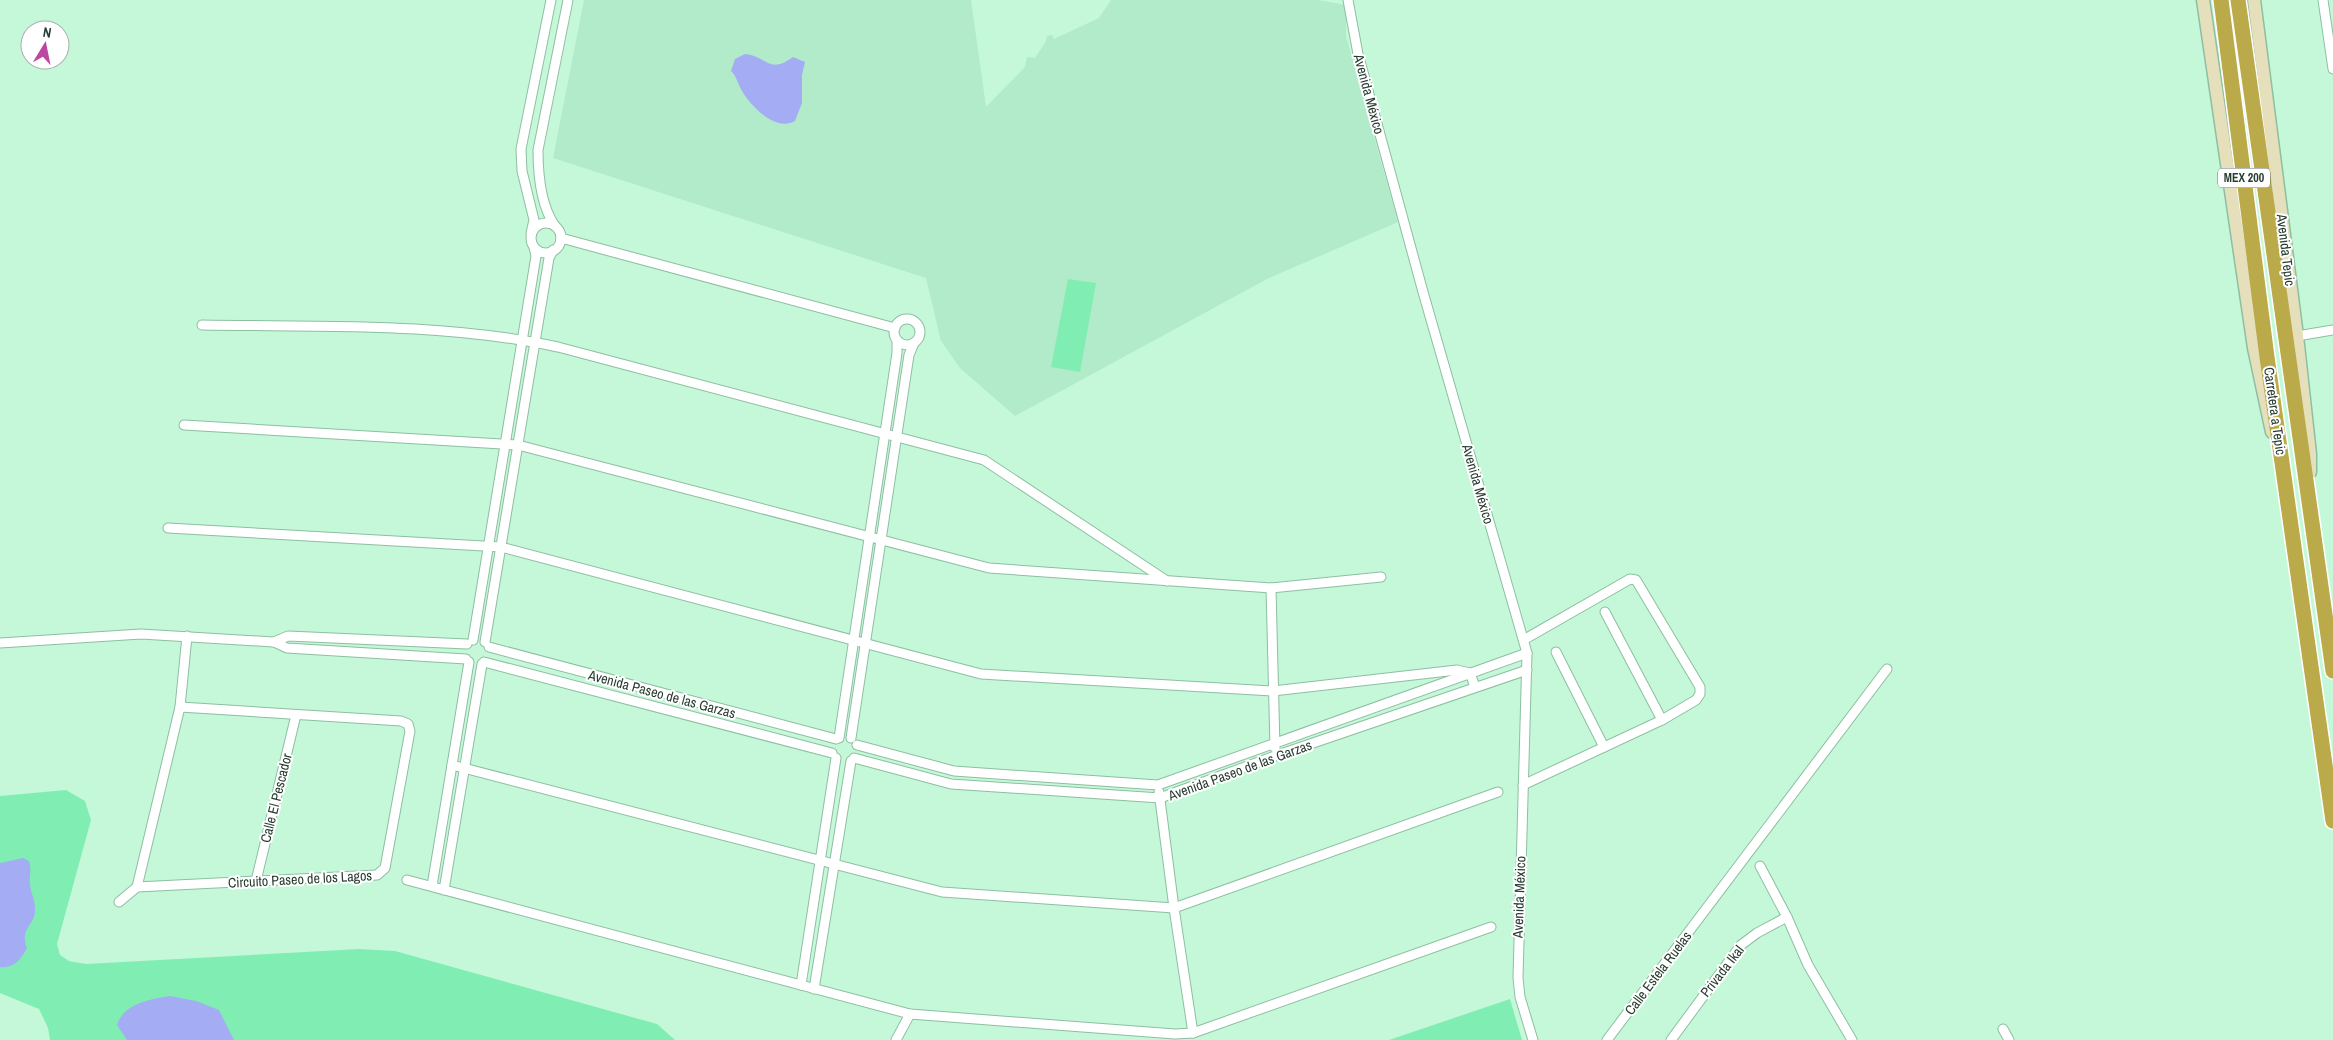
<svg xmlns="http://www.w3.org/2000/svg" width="2333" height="1040" viewBox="0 0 2333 1040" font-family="'Archivo Narrow',sans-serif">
<rect width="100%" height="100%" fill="#c4f8d9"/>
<path fill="#b1ebc9" d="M584,0H971L986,107L1025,67L1027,57L1035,58L1045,43L1047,36L1052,35L1054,39L1099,18L1111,0H1318L1346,5V36L1398,222L1267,279L1015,416L960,368L941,341L926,278L553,158Z"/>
<g fill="#80eeb3">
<path d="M1068,279L1096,283L1080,372L1051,367Z"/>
<path d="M66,790L85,801L91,820L57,944L60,955L69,961L86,964L359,949L395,951L657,1024L675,1040H50L48,1028L39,1009L0,993V796Z"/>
<path d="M1510,999L1522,1040H1389Z"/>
</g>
<g fill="#a4acf3">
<path d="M745,54C767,56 769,75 793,57L805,62L802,75V103L795,121C775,132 751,106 742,91C738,84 736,75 731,71L735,59Z"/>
<path d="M23,858L29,861C32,870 29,876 30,885C31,893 35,900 35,908C36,927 19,926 27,948C21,959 14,969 0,967V863Z"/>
<path d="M170,996L196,1001L219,1010L234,1040H127L117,1025C124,1003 151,999 170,996Z"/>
</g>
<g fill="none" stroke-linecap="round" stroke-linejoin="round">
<defs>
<g id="minor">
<path d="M1348,0L1358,54L1423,292L1527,653L1518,978L1520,997L1533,1040"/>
<path d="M2323,0L2333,69"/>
<circle cx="546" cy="238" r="15"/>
<path d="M555,226C541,206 538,174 538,150L568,0"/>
<path d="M531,233L534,220L522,171L521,149L551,0"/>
<path d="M561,238L895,328"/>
<circle cx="907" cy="332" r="13"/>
<path d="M202,325C321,327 442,322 558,347L984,460L1167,581"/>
<path d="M2297,336L2333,330"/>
<path d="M184,425L518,445L989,568L1271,588L1381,577"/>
<path d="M168,528L501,547L981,674L1273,691L1457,670L1470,673L1475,687"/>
<path d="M1271,588L1275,748"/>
<path d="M1605,612L1662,720"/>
<path d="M473,640L536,256L534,247"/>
<path d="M274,642L288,636L467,644"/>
<path d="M485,642L549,258L553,250"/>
<path d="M0,643L141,634L274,642L287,648L466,659"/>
<path d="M489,647L836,739"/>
<path d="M1556,652L1604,747"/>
<path d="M484,662L832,753"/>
<path d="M839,738L897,353V340"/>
<path d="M851,738L909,355L914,343"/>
<path d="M857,745L954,771L1158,785L1527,653"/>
<path d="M854,758L951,784L1160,798L1275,756L1527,670"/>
<path d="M452,765L942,892L1174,908L1498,792"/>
<path d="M1523,785L1662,720L1696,700L1700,694V687L1636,580L1630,579L1525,639"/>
<path d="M1159,792L1174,908L1193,1033"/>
<path d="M1760,866L1787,917L1808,965L1852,1040"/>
<path d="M407,880L910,1014L1175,1034L1193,1033L1491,927"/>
<path d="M256,881L296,715"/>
<path d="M432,886L469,662"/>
<path d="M137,887L180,707L187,636"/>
<path d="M444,890L482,664"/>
<path d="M119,902L137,887L377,875L385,868L410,731L408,724L401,721L180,707"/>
<path d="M801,985L836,758"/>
<path d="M814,989L851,761"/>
<path d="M2003,1029L2009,1040"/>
<path d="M896,1040L910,1014"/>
<path d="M1607,1040L1887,669"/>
<path d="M1671,1040L1741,945L1757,933L1787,917"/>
</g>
<g id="secondary">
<path d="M2203,0L2254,348L2272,432"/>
<path d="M2254,0L2297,336L2310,454V472"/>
</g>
<g id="trunk">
<path d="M2221,0L2267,357L2333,821"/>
<path d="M2238,0L2333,671"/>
</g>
</defs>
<use href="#minor" stroke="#8dbfa1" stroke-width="11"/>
<use href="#secondary" stroke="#8dbfa1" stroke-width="15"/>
<use href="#trunk" stroke="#fff" stroke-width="18"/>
<use href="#minor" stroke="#fff" stroke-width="9"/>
<use href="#secondary" stroke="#e5dfbb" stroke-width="12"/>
<use href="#trunk" stroke="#baaa4a" stroke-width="15"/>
</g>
<g text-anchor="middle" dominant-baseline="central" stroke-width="4" stroke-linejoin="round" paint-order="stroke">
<rect fill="#fff" stroke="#68766e" stroke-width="1" x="2218" y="168.5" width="52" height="19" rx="4"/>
<g font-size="12" font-weight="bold" fill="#283c30">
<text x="2244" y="178">MEX 200</text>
</g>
<g font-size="14" fill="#283c30" stroke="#fff">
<text transform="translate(1369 94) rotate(75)">Avenida México</text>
<text transform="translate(2286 250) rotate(83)">Avenida Tepic</text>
<text transform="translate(2275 411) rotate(82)">Carretera a Tepic</text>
<text transform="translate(1478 484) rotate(74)">Avenida México</text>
<text transform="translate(662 694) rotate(15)">Avenida Paseo de las Garzas</text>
<text transform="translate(1240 770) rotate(-20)">Avenida Paseo de las Garzas</text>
<text transform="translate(276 798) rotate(-76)">Calle El Pescador</text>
<text transform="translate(300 879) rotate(-3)">Circuito Paseo de los Lagos</text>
<text transform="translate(1519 897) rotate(-88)">Avenida México</text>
<text transform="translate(1722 971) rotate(-52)">Privada Ikal</text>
<text transform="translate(1658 973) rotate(-53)">Calle Estela Ruelas</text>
</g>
</g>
<g transform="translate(45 45) rotate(10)"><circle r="24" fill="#ffffff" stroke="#a9b1ac"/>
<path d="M0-4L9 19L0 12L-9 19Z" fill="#bc47a0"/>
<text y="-8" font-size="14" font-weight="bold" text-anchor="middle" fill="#283c30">N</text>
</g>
</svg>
